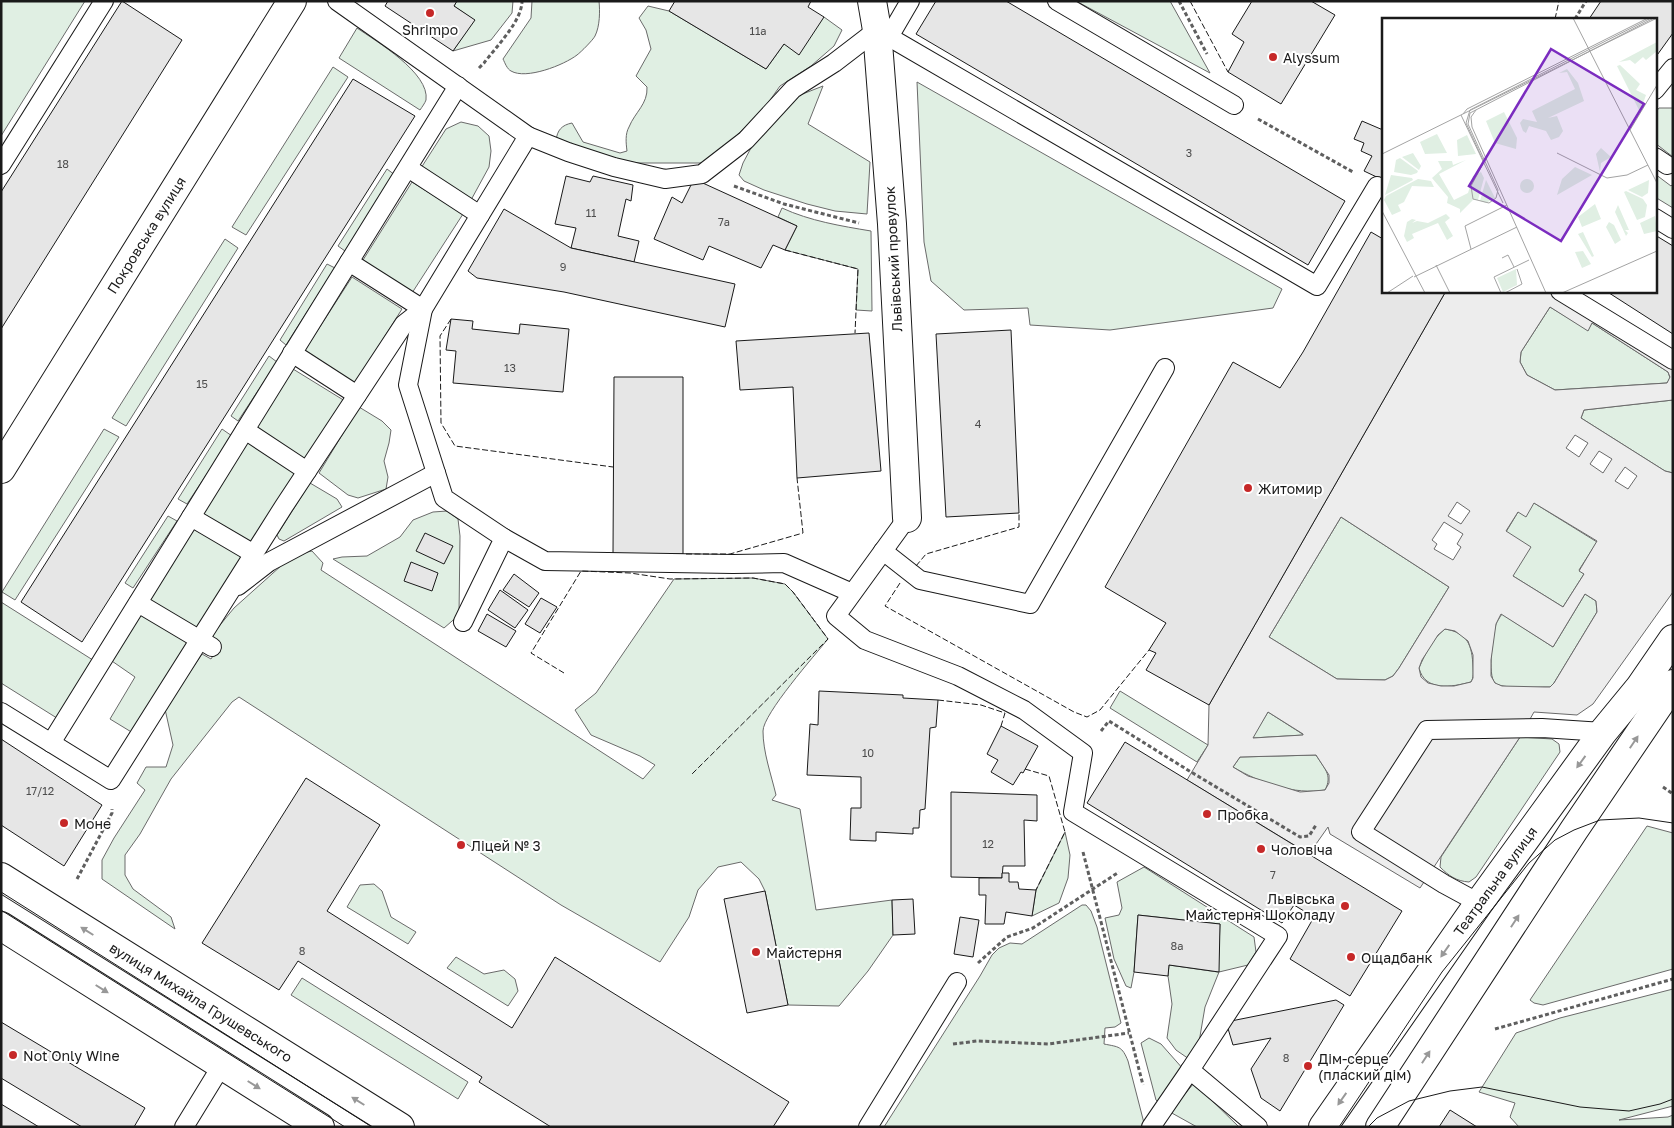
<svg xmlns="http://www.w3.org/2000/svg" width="1674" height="1128" viewBox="0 0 1674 1128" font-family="'Golos Text',sans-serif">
<rect width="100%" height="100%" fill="#fff"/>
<g fill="#e0efe3" stroke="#6a6a6a">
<path d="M1,1H85L1,136Z"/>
<path d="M457,1H513L512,13L491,40L453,51L474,20L454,6Z"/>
<path d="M532,1H599C600,11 600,26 595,36C593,40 581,52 577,55C564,65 526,80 511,71C507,69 505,63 503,59L531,18Z"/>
<path d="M1076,1H1170L1210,73Z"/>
<path d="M648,6L669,11L766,69L784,44L824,17L842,30L834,46L811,66L780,86L763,110L734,138L704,163H628L556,141C557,130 562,125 572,123L583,142L620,153L627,151C626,143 625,134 629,127C635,112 648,104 647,87L636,76L651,49L646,30L639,18Z"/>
<path d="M357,28C376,41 430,73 426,100C425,103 422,107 420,110L339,58Z"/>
<path d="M333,67L348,77L246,235L232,227Z"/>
<path d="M917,82L1282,289L1273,308L1110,330L1030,325L1028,308L964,310L931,281L924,242Z"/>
<path d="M823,86L808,124L870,162L867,214L835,211L807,204L764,190L744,181L739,175L743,163L760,131L795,97Z"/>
<path d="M1659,108H1673V157L1655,143V113Z"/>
<path d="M461,122L478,126L489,136L491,151L489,167L471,200L421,168L446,129Z"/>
<path d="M387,169L395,175L345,251L338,246Z"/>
<path d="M1655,174L1671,186L1673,184V208L1655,197Z"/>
<path d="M412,182L463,214L412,293L363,260Z"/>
<path d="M782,208C810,221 841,226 871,231L872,311L856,310L858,269L785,250L797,226L778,217Z"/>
<path d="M225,239L238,248L126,426L112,418Z"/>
<path d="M327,264L335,268L286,345L280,340Z"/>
<path d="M352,277L402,309L354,385L303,353Z"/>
<path d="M1550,307L1588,330L1592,323L1668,372L1670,378L1667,383L1555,390L1527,375L1520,362L1521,352Z"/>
<path d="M269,356L277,362L238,421L231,416Z"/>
<path d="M293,369L345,401L305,463L255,430Z"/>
<path d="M1673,400V473L1665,471L1581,418L1584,410Z"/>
<path d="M359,407L382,421L391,430L389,443L384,461L388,477L386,489L358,498L348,495L319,473Z"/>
<path d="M104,429L119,437L15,600L2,592Z"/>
<path d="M222,429L232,436L187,504L178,499Z"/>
<path d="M248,441L298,473L252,546L201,512Z"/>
<path d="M310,483L337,499L342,507L284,541L279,539L277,535Z"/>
<path d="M1534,503L1597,542L1579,570L1584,574L1563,607L1513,576L1506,532L1518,512Z"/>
<path d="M447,511L458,519L460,536L459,615L444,628L333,559L342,557L367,556L400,537L413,520L433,512Z"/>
<path d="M168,516L177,521L133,588L125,583Z"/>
<path d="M1341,517L1449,587L1399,668L1393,676L1385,680L1337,679L1269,637Z"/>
<path d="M192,528L245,558L198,632L148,601Z"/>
<path d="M312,551L323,563L321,570L643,779L655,765L640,756L591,735L575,710L596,693L674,579L753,578L785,584L793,592L828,639C815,655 763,714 763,731C763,752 771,774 776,795L772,800L800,809L816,910L892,900L893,935L868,971L839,1006L788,1005L765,891L759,879L741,862L718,867L698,890L689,917L660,962L561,905L239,697L232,702L171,779L140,834L125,855V875L133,889L171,917L175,929L102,879V860L114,838L145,790L137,783L146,767H166L173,745L165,709L202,654L211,659L221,643L211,636L234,608L282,565L298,554Z"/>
<path d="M1585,594L1596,601L1597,612L1554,683L1550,687H1545C1535,687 1501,689 1495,683C1487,675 1493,634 1496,624C1497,621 1500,617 1502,614L1553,647Z"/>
<path d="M1,602L96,662L60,720L1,683Z"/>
<path d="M141,610L191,643L133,733L110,719L135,677L109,659Z"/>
<path d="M1445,629C1468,633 1472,645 1473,667C1473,672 1474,677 1471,682C1452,687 1425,692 1419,668C1425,654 1433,638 1445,629Z"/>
<path d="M1120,691L1208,745L1197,762L1110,708Z"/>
<path d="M1268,712L1304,735L1252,738Z"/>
<path d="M1520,737L1552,739L1559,744L1560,752L1476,877L1469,882C1456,881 1449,876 1440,867L1441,857Z"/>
<path d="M1316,755C1324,768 1333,775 1325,790C1294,795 1260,783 1233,767L1240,757Z"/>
<path d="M1647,826L1673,833V969L1543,1005L1534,1003L1530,1000Z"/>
<path d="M1065,832L1070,855L1068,878L1059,903L1032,916L1036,890Z"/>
<path d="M1144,867L1254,937L1256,952L1248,965L1219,972L1205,1007L1198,1048L1189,1059L1176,1050L1167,1038L1172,1004L1168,976L1169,965L1218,972L1220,924L1138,915L1134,972L1131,988L1126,986L1114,959L1105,918L1119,915L1122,908L1117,882Z"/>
<path d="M374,884L382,891L391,917L416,932L408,944L347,907L360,885Z"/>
<path d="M1082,905H1086L1091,911L1097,927L1121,1023L1115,1027L1105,1028L1104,1044C1119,1047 1122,1046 1128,1061L1144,1123L1141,1127H884L980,976L992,955L999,948L1010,943L1022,944Z"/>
<path d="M456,957L484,974L504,970L515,979L518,991L508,1006L447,968Z"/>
<path d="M302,978L468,1082L458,1099L291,995Z"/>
<path d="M1673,989V1106L1619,1120L1668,1117L1673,1115V1127H1519L1510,1117L1515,1103L1479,1092L1516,1033L1560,1018Z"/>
<path d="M1149,1038L1161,1044L1184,1070L1159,1103L1156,1100L1141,1043Z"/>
<path d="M1194,1083L1239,1127H1197L1170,1112Z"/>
</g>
<path fill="#ededed" stroke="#6a6a6a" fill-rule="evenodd" d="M1446,291H1560L1673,360V400L1584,410L1581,418L1665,471L1673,473V592L1593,704L1577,715L1534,712L1520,737L1420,888L1330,834L1328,827L1309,854L1187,780L1208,745L1209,705ZM1550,307L1588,331L1592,323L1668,372L1670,377L1667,383L1555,390L1527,375L1520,362L1521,352ZM1575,435L1588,443L1579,457L1566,448ZM1599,451L1612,459L1603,473L1590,464ZM1625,467L1637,476L1628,489L1615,481ZM1457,502L1470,511L1461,524L1448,516ZM1534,503L1597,541L1579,571L1584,574L1563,607L1513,576L1531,547L1506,531L1518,512L1526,517ZM1341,517L1449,587L1399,668L1393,676L1385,680L1337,679L1269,637ZM1444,522L1463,534L1457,544L1461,547L1453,560L1434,549L1437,544L1432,540ZM1585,594L1596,601L1597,612L1554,683L1550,687H1545L1502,686L1495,683L1491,676V660L1496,624L1501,614L1553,647ZM1445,629L1455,631L1468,641L1473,655V678L1471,682L1454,686H1441L1428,683L1421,677L1419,668L1422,660L1438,635ZM1268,712L1303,734V735L1253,738ZM1316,755L1329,775V783L1325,790L1300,792L1248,776L1233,767L1240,757Z"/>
<g fill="#e6e6e6" stroke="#1a1a1a">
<path d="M122,1L182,40L1,329V192Z"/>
<path d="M388,1H457L454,6L475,20L453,51L385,6Z"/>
<path d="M675,1H811L808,7L824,17L799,55L784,44L766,69L669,11Z"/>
<path d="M936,1H1006L1345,201L1308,265L916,34Z"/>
<path d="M1252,1H1311L1335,15L1281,104L1228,72L1244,42L1232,34Z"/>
<path d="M1601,1H1673V33L1655,58V19H1589Z"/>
<path d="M353,79L415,116L82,642L21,602Z"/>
<path d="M1362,121L1383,130V180L1364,171L1372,156L1361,151L1364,143L1354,139Z"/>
<path d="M566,176L590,182L593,176L633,185L631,201L626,199L618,236L639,241L634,262L571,248L576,228L555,224Z"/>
<path d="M694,179L797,226L785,250L773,245L761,268L709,246L703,260L654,239L672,197L682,203Z"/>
<path d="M504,209L571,248L735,284L725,327L564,292L477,278L468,271Z"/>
<path d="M1371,232L1383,239V291H1446L1209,705L1146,670L1156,653L1149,650L1166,623L1105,587L1233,362L1280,388L1303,352Z"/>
<path d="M1655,235L1673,246V334L1606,291H1655Z"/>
<path d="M451,319L473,321L472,329L519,334L520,324L569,329L563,392L453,383L456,351L446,350Z"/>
<path d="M1011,330L1019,513L946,517L936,334Z"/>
<path d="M869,333L881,471L797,478L793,387L740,390L736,341Z"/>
<path d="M614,377H683V554H613Z"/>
<path d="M425,533L453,546L444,564L416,551Z"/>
<path d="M411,562L438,573L432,591L404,581Z"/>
<path d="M514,574L539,593L529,607L503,590Z"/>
<path d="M500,590L528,610L515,628L488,610Z"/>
<path d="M541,598L557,607L540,633L525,624Z"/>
<path d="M487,614L516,631L506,647L478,631Z"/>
<path d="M819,691L903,695V698L938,700L936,727L930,728L925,809L920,810L919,828H913V834L876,832V841L850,840L851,808H861V777L807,775L810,724L818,725Z"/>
<path d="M1001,726L1038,746L1023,773L1021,772L1013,785L991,772L998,760L987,754Z"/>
<path d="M1,739L102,805L64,866L1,825Z"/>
<path d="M1125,742L1402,911L1350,996L1290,959L1314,917L1294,905L1282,923L1087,803Z"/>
<path d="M306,778L380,825L327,911L512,1028L555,957L789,1102L773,1127H551L479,1082L482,1077L298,961L279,990L202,943Z"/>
<path d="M951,792L1037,795V821L1024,820L1025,866H1003L1002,878L951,877Z"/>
<path d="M1002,873H1009V882H1018L1019,889L1036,890L1032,916L1006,912L1004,924H985L986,895H979V878H1002Z"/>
<path d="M765,891L788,1005L747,1013L724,899Z"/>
<path d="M913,899L915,934L893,935L892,900Z"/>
<path d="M1138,915L1220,924L1219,972L1169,965L1168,976L1134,972Z"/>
<path d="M960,917L979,920L973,957L954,954Z"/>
<path d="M1336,1000L1344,1005L1280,1111L1261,1098L1251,1069L1271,1038L1233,1045L1226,1022Z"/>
<path d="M1,1022L145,1108L134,1127H82L1,1078Z"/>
<path d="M1,1104L39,1127H1Z"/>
<path d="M1450,1110L1477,1127H1439Z"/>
</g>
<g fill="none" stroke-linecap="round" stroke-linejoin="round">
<defs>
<g id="lane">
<path d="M1057,1L1234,105"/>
<path d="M889,37L910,1"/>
<path d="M1655,90L1673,68"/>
<path d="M528,136L568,152L614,167L665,179L702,174L746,140L793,89L834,63L877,30L1317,286L1377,186"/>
<path d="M1655,157L1667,165"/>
<path d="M1,165L104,1"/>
<path d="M408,168L480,215"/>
<path d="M1655,218L1673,229"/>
<path d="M349,262L423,309L408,385L444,498L504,538L463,622"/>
<path d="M1560,291L1673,360"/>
<path d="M292,353L357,395"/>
<path d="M245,430L307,471"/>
<path d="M191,517L254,554"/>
<path d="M907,518L836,616L865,640L958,676L1024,710L1083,753L1073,812L1278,936L1190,1070"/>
<path d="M504,538L545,561L733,564L784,563L852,593"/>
<path d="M883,551L920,580L1030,604L1165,368"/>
<path d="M238,586L269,562L436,473"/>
<path d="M138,603L212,647"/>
<path d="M1,712L111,780L284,506L404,324L423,309L528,136L337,1"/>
<path d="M51,743L458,86"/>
<path d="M1479,903L1444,884L1361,832L1427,730L1542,728L1603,732"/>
<path d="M184,1127L222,1065"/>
<path d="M868,1127L957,982"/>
<path d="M1151,1127L1190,1070L1258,1127"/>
</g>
<path id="street" d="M872,1L877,30L892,224L907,518"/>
<g id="secondary">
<path d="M1,877L400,1127"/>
<path d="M1,926L320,1127"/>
<path d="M1323,1127L1479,903L1603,732L1640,687L1673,639"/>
<path d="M1380,1127L1574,830L1673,684"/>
</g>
<path id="highway" d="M1,469L292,1"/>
</defs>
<use href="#lane" stroke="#1a1a1a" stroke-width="20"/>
<use href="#street" stroke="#1a1a1a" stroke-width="30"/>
<use href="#secondary" stroke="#1a1a1a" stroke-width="30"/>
<use href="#highway" stroke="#1a1a1a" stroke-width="30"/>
<g stroke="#5f5f5f" stroke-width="3" stroke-dasharray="4 2.5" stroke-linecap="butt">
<path d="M1179,1L1207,54"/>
<path d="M1575,19L1586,1"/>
<path d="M479,68L484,63C496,47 522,21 522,1"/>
<path d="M1258,119L1353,172"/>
<path d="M734,186L784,204L859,223"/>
<path d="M1101,731L1109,721L1191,772L1300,837L1309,836L1316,825"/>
<path d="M1663,787L1673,794"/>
<path d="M1083,852L1143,1085"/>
<path d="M77,879L112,813V809"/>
<path d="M978,963L1007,937L1033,928L1119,872"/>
<path d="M1495,1029L1673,979"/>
<path d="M953,1044L977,1041L1048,1044L1129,1033"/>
</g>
<use href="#lane" stroke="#fff" stroke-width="18"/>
<use href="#street" stroke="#fff" stroke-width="28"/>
<use href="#secondary" stroke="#fff" stroke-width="28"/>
<use href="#highway" stroke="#fff" stroke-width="28"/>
<g stroke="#1a1a1a" stroke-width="1">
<path d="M1,892L372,1127"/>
<path d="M1,910L345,1127"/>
<path d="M1339,1127L1442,972L1529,863L1555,840L1574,830L1600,820L1639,818L1673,823"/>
<path d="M1368,1127L1377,1118L1409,1101L1450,1091L1482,1087L1580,1107L1629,1111L1660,1104L1673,1099"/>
</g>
<g stroke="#1a1a1a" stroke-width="1" stroke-dasharray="6 2.5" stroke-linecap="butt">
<path d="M1190,1L1228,72"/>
<path d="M1555,19L1559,1"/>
<path d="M785,250L858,269L855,333"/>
<path d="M451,319L440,336L441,423L455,446L613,467"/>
<path d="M686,554H730L803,533L797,478"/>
<path d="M916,566L926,554L1019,527V513"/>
<path d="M900,583L885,606L1074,712L1087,717L1100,710L1149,650"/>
<path d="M564,673L531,653L581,571L630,573L670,579L753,578L785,584L793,592L828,639L691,775"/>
<path d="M938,700L981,705L1005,713L1001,726"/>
<path d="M1025,769L1049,776L1065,832L1036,890"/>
</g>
</g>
<defs><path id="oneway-solid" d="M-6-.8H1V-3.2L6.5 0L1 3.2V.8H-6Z" transform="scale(1.25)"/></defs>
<g fill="#989898">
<use href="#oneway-solid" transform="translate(1634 742) rotate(-56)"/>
<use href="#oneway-solid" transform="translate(1581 762) rotate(126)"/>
<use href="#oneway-solid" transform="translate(1515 921) rotate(-57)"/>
<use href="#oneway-solid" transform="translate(87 931) rotate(-148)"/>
<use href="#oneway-solid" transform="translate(1445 951) rotate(125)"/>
<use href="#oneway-solid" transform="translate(102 989) rotate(32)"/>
<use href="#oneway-solid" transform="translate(1426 1057) rotate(-57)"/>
<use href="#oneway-solid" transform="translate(254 1085) rotate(32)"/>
<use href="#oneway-solid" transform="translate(1342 1099) rotate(125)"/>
<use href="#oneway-solid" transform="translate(358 1101) rotate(-148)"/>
</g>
<g fill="#c62828" stroke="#fff" stroke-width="2">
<circle cx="430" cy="13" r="5"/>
<circle cx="1273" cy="57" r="5"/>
<circle cx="1248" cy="488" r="5"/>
<circle cx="1207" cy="814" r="5"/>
<circle cx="64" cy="823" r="5"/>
<circle cx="461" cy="845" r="5"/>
<circle cx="1261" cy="849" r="5"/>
<circle cx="1345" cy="906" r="5"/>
<circle cx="756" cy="952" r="5"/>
<circle cx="1351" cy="957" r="5"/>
<circle cx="13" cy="1055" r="5"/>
<circle cx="1308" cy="1066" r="5"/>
</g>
<g text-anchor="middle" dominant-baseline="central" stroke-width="4" stroke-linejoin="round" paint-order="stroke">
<g font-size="11" fill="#4d4d4d">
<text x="758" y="30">11а</text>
<text x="1189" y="152">3</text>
<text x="63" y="163">18</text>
<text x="591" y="212">11</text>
<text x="724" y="221">7а</text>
<text x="563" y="266">9</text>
<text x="510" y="367">13</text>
<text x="202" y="383">15</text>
<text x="978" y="423">4</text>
<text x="868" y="752">10</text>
<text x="40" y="790">17/12</text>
<text x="988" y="843">12</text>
<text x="1273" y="874">7</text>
<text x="1177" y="945">8а</text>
<text x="302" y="950">8</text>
<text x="1286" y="1057">8</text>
</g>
<g font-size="14" fill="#1a1a1a" stroke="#fff" text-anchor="start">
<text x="430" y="29" text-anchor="middle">Shrimpo</text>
<text x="1283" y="57">Alyssum</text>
<text x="1258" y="488">Житомир</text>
<text x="1217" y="814">Пробка</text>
<text x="74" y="823">Моне</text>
<text x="471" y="845">Ліцей № 3</text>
<text x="1271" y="849">Чоловіча</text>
<text x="1335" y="898" text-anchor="end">Львівська<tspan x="1335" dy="16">Майстерня Шоколаду</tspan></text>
<text x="766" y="952">Майстерня</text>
<text x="1361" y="957">Ощадбанк</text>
<text x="23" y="1055">Not Only Wine</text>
<text x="1318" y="1058">Дім-серце<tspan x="1318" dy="16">(плаский дім)</tspan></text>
</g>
<g font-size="14" fill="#1a1a1a" stroke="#fff">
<text transform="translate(146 235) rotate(-58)">Покровська вулиця</text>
<text transform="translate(893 259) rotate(-93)">Львівський провулок</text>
<text transform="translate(1495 881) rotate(-54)">Театральна вулиця</text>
<text transform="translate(201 1002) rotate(32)">вулиця Михайла Грушевського</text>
</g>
</g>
<g transform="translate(1382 18)">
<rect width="275" height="275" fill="#fff"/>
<path d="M275,24V33L264,42L261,39L253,46L248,42L237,44ZM238,47L258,66L254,72L264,77L258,94L235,48ZM185,51L196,65L202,83L166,100L175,98L181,113L177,119L169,122L164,113L147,108L144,115L141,113L138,105L141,101L155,104L150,93L193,71L185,54L177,55ZM122,94L135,120L134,131L113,125L104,103ZM55,116L65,135L43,136L38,124ZM85,117L94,136L76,138L75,122ZM223,125L219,130L229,139L219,145L218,154L214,136ZM31,135L39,148L37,152L20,139ZM18,140L36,153L35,155L29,157L12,154L14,142ZM84,142L57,156L72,182L86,175L91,158L99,154L102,160L96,182H91L78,195V191L65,185L66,179L50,160L60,151L56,143H70L71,147ZM193,149L210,157L175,177L180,161ZM9,157L30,160L31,162L3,177ZM138 168a7 7 0 1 1 14 0a7 7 0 1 1-14 0ZM36,161L49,163L52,169L30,168L22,184L16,187L19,193L10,197L2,182L4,178ZM104,162L113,180L104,185L98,183ZM267,162L266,175L260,179L246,172ZM244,173L261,181L265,187L263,199L255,202L242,174ZM213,186L219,201L200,209L196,199ZM236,187L247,212H243L246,215L244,218L233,194ZM64,196L68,200L63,204L71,218L65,222L56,205L30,216L32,220L25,224L22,218L25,204L30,201L34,202L30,205L35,203L46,205ZM273,198L275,213L262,216L258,205ZM227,204L232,207L239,222L233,226L224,209ZM201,214L212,238L210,239L196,216ZM201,233L209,246L200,250L193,234ZM134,251L135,267L121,274L115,260Z" fill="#e0efe3"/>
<path fill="none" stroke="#a3a3a3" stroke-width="1" d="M191,0L275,165M269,0L88,92L84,105L102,144L89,168L91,181L107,185L114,180L116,172L86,106L88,95L272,0M94,92L89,99L90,109L164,275M81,96L85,91L266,0M79,97L121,185M248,112L275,67M175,135L225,160L245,157L266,147M0,136L275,0M0,193L43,275M89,231L83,208L125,187M120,240L126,237L132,249M54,247L68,275M32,259L135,209M5,275L31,258M119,275L112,259L147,242M123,275L140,266L135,251M180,275L275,233"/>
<path fill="#7b2cbf" fill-opacity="0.15" stroke="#7b2cbf" stroke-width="2.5" d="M169,31L262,86L179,223L87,168Z"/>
<rect width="275" height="275" fill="none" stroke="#1a1a1a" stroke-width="2.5"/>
</g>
<rect width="1674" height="1128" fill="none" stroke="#1a1a1a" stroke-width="5"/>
</svg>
